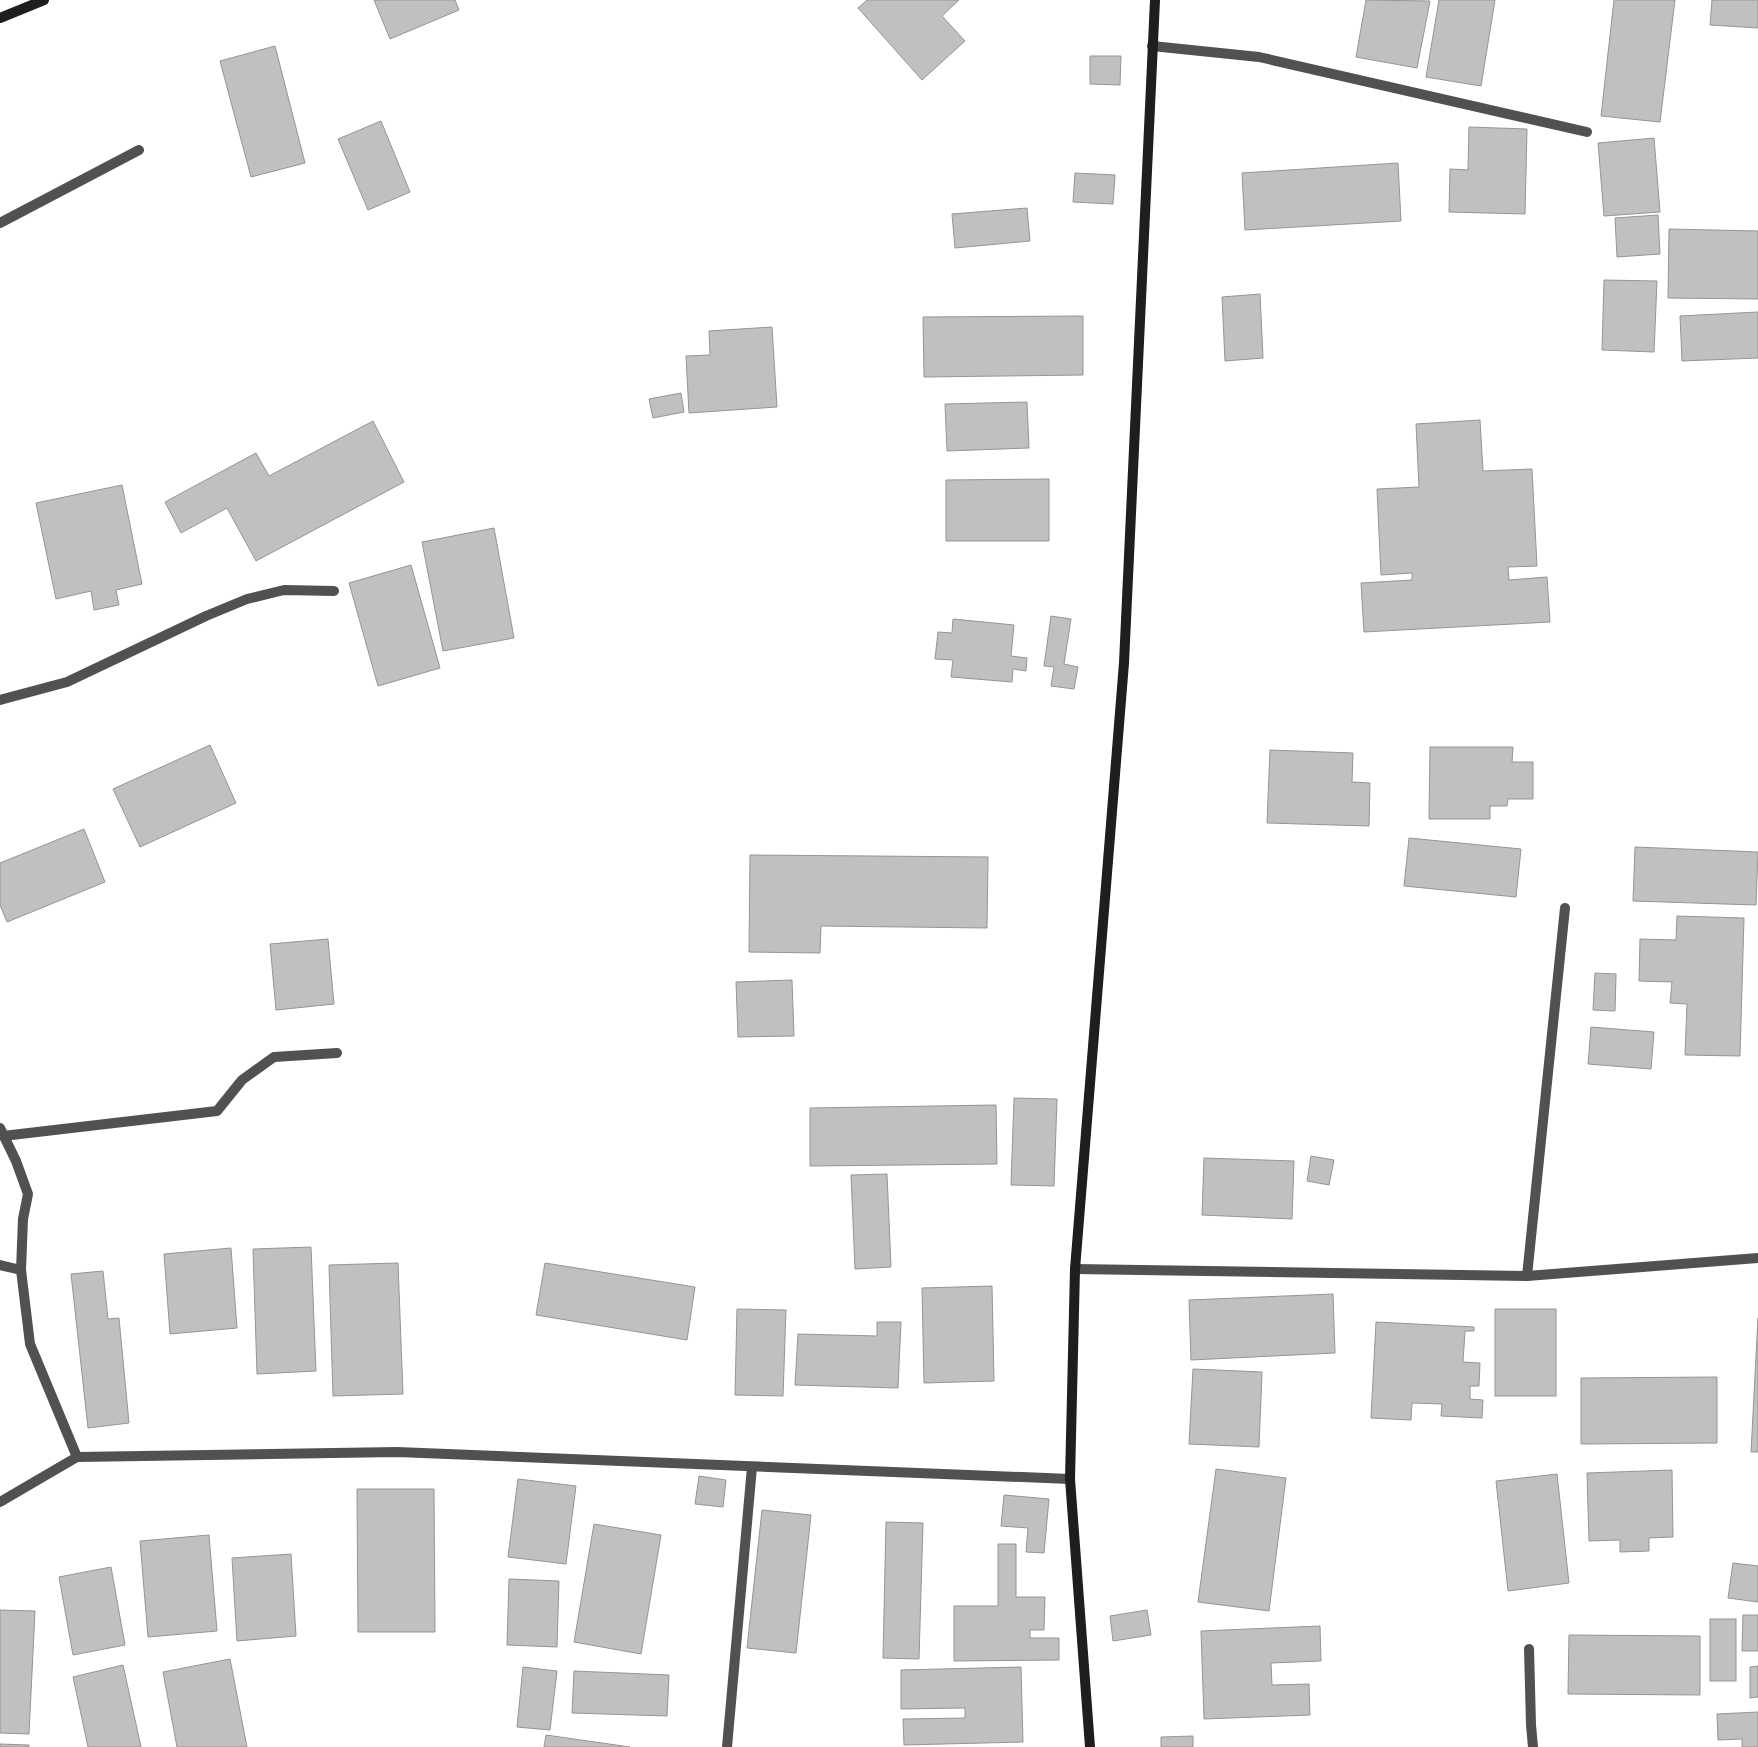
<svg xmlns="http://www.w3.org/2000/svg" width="1758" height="1747" viewBox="0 0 1758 1747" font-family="Poppins,sans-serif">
<rect width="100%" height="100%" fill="#fff"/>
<g fill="#c0c0c0" stroke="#959595">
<path d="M374,0H455L459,10L390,39Z"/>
<path d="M867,0H959L942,16L965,41L922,80L858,8Z"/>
<path d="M1366,0L1430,1L1417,68L1356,57Z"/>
<path d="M1439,0H1495L1481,86L1426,77Z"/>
<path d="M1614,0H1675L1660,122L1601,116Z"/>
<path d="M1712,0H1758V28L1710,25Z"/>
<path d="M275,46L305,163L251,177L220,61Z"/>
<path d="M1090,56H1121L1120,85L1090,84Z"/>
<path d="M381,121L410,192L368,210L338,139Z"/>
<path d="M1469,127L1527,129L1525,214L1449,212L1450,169L1468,170Z"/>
<path d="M1654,138L1660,212L1604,216L1598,143Z"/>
<path d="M1398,163L1401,221L1245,230L1242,173Z"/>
<path d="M1075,173L1115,175L1113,204L1073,202Z"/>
<path d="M1027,208L1030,241L955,248L952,214Z"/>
<path d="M1658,215L1660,254L1617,257L1615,218Z"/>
<path d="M1669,229L1758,231V299L1668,298Z"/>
<path d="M1604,280L1657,281L1654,352L1602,350Z"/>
<path d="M1260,294L1263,358L1225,361L1222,297Z"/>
<path d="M1758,312V358L1682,361L1680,316Z"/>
<path d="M1083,316V375L924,377L923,317Z"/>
<path d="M772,327L777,407L689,413L686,356L710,355L709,331Z"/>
<path d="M681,393L684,412L653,418L649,399Z"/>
<path d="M1027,402L1029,448L947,451L945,404Z"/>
<path d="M1480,420L1483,471L1532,469L1537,566L1508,567L1509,580L1547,577L1550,622L1364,632L1361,583L1412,580V573L1381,575L1377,489L1419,487L1416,424Z"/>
<path d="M373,421L404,482L256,561L227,508L181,533L165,502L256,453L269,476Z"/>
<path d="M1049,479V541H946V480Z"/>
<path d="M122,485L142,584L116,590L119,605L94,610L91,591L56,599L36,503Z"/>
<path d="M494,528L514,638L443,651L422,542Z"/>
<path d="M411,565L440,668L378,686L349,583Z"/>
<path d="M1051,616L1071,619L1064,664L1078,667L1074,689L1051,686L1054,667L1044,666Z"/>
<path d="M953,619L1014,625L1011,656L1027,658L1026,671L1013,669L1012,682L951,677L953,660L935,659L938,632L952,633Z"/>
<path d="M210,745L236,803L140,847L113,789Z"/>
<path d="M1430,747H1513L1512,762H1533V799H1508L1507,806H1490V819H1429Z"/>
<path d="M1270,750L1353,753L1352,782L1370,783L1369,826L1267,823Z"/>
<path d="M84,829L105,882L7,922L0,905V863Z"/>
<path d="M1409,838L1521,849L1516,897L1404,886Z"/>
<path d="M1635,847L1758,852L1756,905L1633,901Z"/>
<path d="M750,855L988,857L987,928L821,926L820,953L749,952Z"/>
<path d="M1677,916L1744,918L1740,1056L1685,1055L1687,1004L1670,1003L1672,982L1639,981L1640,939L1676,940Z"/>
<path d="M328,939L334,1004L276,1010L270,944Z"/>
<path d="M1595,973L1616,974L1615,1011L1593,1010Z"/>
<path d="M792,980L794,1036L738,1037L736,982Z"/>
<path d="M1591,1027L1654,1032L1651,1069L1588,1064Z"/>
<path d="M1014,1098L1057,1099L1054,1186L1011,1185Z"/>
<path d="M996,1105L997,1164L810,1166V1108Z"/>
<path d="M1311,1156L1334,1160L1329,1185L1307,1181Z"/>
<path d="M1204,1158L1294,1161L1292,1219L1202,1215Z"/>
<path d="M887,1174L891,1267L855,1269L851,1175Z"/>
<path d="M311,1247L316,1371L257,1374L253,1249Z"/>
<path d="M231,1248L237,1328L170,1334L164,1254Z"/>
<path d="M398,1263L403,1394L333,1396L329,1265Z"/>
<path d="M545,1263L695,1287L687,1340L536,1315Z"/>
<path d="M103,1271L108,1319L119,1318L129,1423L88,1428L71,1274Z"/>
<path d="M992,1286L994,1381L924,1383L922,1288Z"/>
<path d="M1333,1294L1335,1353L1191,1360L1189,1300Z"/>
<path d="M737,1309L786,1310L783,1396L735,1395Z"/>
<rect x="1495" y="1309" width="61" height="87"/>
<path d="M1758,1318V1452H1751Z"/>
<path d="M877,1322H901L898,1388L795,1385L798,1334L877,1336Z"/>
<path d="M1376,1322L1474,1327V1331H1465L1463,1362L1480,1363L1479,1386H1470V1399L1483,1400L1482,1418L1441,1416L1442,1404L1412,1403L1411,1420L1371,1418Z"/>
<path d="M1193,1369L1262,1372L1259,1447L1189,1444Z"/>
<path d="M1717,1377V1443L1581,1444V1378Z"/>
<path d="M1216,1469L1286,1478L1269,1611L1198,1602Z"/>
<path d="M1672,1470L1673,1537L1649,1538V1551L1620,1552V1540L1589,1541L1587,1473Z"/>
<path d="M1557,1474L1569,1583L1508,1591L1496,1481Z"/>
<path d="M699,1476L726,1480L723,1507L695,1504Z"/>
<path d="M518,1479L576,1486L566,1564L508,1557Z"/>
<path d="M357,1489H434L435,1632H358Z"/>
<path d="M1004,1495L1049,1499L1044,1553L1026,1552L1028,1528L1001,1526Z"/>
<path d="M762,1510L811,1515L796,1653L747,1648Z"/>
<path d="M886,1522L923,1523L919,1659L883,1658Z"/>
<path d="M594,1524L661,1535L641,1654L574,1642Z"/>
<path d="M209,1535L217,1631L148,1637L140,1541Z"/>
<path d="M998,1544H1016V1597H1045L1044,1630H1030V1638H1059V1660L954,1661V1606H998Z"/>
<path d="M291,1554L296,1636L237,1641L232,1558Z"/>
<path d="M1733,1563L1758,1566V1602L1728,1598Z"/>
<path d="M111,1567L125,1645L73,1655L59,1577Z"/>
<path d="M509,1579L559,1581L557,1647L507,1645Z"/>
<path d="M0,1610L35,1611L29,1734L0,1733Z"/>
<path d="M1147,1610L1151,1635L1113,1641L1110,1616Z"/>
<path d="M1743,1615H1758V1651H1742Z"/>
<rect x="1710" y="1619" width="26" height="62"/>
<path d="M1320,1626L1321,1661L1271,1663L1272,1685L1309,1684L1310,1715L1204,1719L1201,1631Z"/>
<path d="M1569,1635L1700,1636V1695L1568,1694Z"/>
<path d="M230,1659L247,1747H177L163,1672Z"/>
<path d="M123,1665L141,1747H88L73,1677Z"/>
<path d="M1758,1666V1697L1750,1698V1667Z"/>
<path d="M523,1667L557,1671L550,1730L517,1727Z"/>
<path d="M1021,1667L1023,1742L904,1745L903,1719L965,1718V1708L901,1709V1670Z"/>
<path d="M574,1671L669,1675L667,1716L572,1713Z"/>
<path d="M1758,1712V1747H1742V1739L1718,1740L1717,1714Z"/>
<path d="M546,1735L630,1747H544Z"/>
<path d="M1193,1736V1747H1161V1737Z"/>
<path d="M0,1744L29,1745V1747H0Z"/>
</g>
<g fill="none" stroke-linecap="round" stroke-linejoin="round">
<g stroke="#515151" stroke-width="10">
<path d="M1152,46L1259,57L1587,132"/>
<path d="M0,223L139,150"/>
<path d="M0,700L67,682L206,616L247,599L284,590L334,591"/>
<path d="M0,1128L16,1161L28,1194L23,1219L21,1270L30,1344L77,1457"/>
<path d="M3,1136L217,1111L242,1080L274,1057L337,1053"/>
<path d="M0,1265L21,1270"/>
<path d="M1075,1269L1527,1276L1565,908"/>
<path d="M1527,1276L1758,1258"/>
<path d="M0,1502L77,1457L397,1452L1070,1479"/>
<path d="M1529,1649L1531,1725L1533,1747"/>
<path d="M727,1747L752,1467"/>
</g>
<g stroke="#1e1e1e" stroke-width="10">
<path d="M0,18L44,0"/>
<path d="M1090,1747L1070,1479L1075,1269L1124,663L1155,0"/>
</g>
</g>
</svg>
